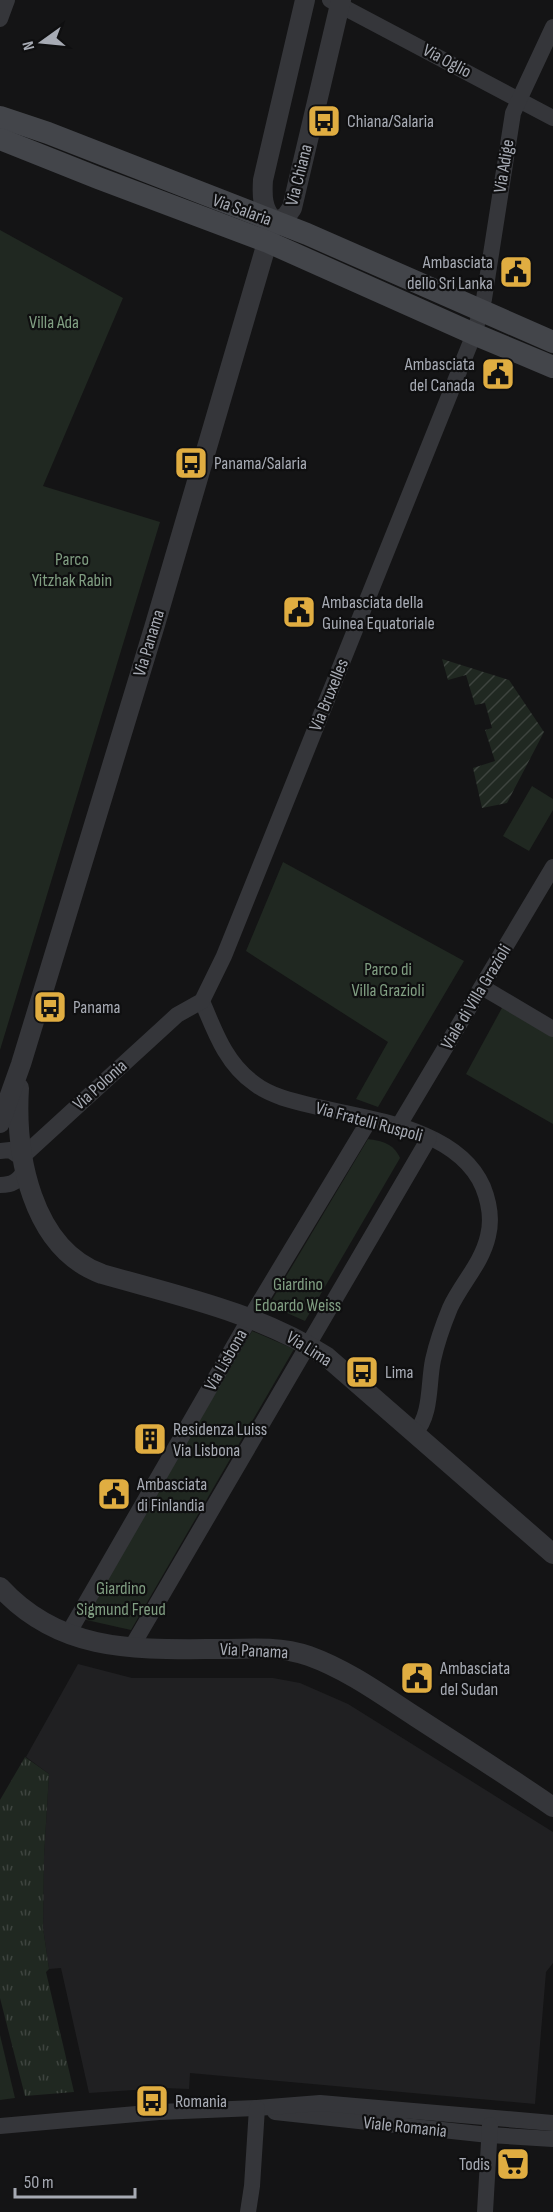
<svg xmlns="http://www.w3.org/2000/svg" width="553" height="2212" viewBox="0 0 553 2212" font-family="'Sofia Sans Condensed',sans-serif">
<defs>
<pattern id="grass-tufts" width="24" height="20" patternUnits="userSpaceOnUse" patternTransform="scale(1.5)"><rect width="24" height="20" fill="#202821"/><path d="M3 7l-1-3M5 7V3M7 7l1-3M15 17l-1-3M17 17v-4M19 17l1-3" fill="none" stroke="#3e443f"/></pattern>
<pattern id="garden-furrows" width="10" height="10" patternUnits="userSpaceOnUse" patternTransform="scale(1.5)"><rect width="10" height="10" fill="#202821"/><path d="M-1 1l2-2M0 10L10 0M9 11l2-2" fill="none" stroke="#3e443f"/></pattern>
</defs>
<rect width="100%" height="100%" fill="#141415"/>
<path fill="#202022" d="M78,1664L132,1678H273L300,1683L348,1704L553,1832V1963L546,1972L535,2104L190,2073L189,2089L164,2088L89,2093L61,1968L49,1969L43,1928L44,1856L49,1774L26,1757Z"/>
<path fill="url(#grass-tufts)" d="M25,1757L49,1774L44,1856L43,1928L49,1969L46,1972L74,2092L25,2096L0,1998V1800Z"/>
<g fill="#202821">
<path d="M0,230L123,298L43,486L160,522L0,1050Z"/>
<path d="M532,786L553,799V810L529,851L503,836Z"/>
<path d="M283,862L464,961L378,1107L356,1099L388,1042L246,951Z"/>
<path d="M503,1006L553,1037V1124L466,1074Z"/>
<path d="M368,1139C382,1141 393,1143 400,1158L305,1321L269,1305Z"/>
<path d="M252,1331L294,1349L131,1630L82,1619Z"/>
<path d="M0,2035L15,2098L0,2100Z"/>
</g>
<path fill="url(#garden-furrows)" d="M442,659L509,680L544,732L507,803L482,808L473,768L495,761L485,730L492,728L485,703L475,705L466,675L448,680Z"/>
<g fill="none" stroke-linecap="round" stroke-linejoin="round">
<g stroke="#35363a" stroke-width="16">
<path d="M330,0L553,118"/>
<path d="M0,19L7,0"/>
<path d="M482,987L553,1029"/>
<path d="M202,1001C215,1032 226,1064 255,1084C272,1097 297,1102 318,1107C373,1120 458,1129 483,1187C489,1202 492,1220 488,1236C482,1263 461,1284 450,1308C443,1325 437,1342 433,1360C428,1384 432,1414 415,1433"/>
<path d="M398,1127L553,867"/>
<path d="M0,1151L10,1150L23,1159"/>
<path d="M23,1156L177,1015L202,1001L224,956L474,334L484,299L513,113L553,27"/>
<path d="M0,1185C13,1185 18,1181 25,1170"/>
<path d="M68,1634L250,1318L370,1119"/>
<path d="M131,1648L429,1138"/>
<path d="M275,2112L489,2135L553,2139"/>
<path d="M0,2126L159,2112L257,2108L320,2103L553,2123"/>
<path d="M248,2212L252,2186L257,2108"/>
<path d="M485,2212L490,2125"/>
</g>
<g stroke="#35363a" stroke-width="20">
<path d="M273,221L285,218L292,208L341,0"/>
<path d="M273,221C262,208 262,196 263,180L305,0"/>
<path d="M19,1088C15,1154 31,1248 102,1274C179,1296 259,1313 327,1357L553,1554"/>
<path d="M0,1123L21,1064L154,628L271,229"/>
<path d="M0,1587C63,1656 143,1649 228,1649C256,1648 283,1647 309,1656C348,1670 382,1695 416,1717C462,1747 508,1776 553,1807"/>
</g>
<g stroke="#43454a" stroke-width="22">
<path d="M0,117L48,133L307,234L553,342"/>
<path d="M0,139L98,178L268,242L474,334L553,367"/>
</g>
</g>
<defs>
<symbol id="bus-square" viewBox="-11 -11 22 22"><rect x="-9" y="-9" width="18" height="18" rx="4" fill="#e0ad41" stroke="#0f0f10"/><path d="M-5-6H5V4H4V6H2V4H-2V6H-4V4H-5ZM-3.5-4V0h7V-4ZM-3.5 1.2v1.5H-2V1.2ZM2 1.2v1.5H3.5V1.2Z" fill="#111"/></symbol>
<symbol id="civic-square" viewBox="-11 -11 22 22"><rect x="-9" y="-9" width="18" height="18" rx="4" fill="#e0ad41" stroke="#0f0f10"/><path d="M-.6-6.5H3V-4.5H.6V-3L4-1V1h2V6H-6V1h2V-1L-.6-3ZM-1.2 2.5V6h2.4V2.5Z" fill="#111"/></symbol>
<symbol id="building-square" viewBox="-11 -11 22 22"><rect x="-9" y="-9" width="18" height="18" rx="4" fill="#e0ad41" stroke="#0f0f10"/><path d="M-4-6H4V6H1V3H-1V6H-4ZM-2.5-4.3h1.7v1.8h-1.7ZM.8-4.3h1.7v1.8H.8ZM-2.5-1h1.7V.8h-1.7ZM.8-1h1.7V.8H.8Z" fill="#111"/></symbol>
<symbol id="supermarket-square" viewBox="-11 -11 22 22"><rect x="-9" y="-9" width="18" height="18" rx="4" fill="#e0ad41" stroke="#0f0f10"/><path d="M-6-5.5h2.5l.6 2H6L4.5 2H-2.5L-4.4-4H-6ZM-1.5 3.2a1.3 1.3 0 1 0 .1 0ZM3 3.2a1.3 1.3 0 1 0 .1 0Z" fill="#111"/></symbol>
</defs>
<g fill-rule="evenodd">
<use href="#bus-square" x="305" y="102" width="38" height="38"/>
<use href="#civic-square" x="497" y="253" width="38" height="38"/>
<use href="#civic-square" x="479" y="355" width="38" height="38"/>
<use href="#bus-square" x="172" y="444" width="38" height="38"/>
<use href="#civic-square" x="280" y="593" width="38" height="38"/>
<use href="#bus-square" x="31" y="988" width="38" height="38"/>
<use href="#bus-square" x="343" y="1353" width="38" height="38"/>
<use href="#building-square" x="131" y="1420" width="38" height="38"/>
<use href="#civic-square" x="95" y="1475" width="38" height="38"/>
<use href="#civic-square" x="398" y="1659" width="38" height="38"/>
<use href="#bus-square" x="133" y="2082" width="38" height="38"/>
<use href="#supermarket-square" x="494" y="2145" width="38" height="38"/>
</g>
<g text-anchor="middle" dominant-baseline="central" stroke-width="4.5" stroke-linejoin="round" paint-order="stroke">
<g font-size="18" fill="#a7abb4" stroke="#0f0f10">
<text transform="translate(447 61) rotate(28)">Via Oglio</text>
<text transform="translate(504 166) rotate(-81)">Via Adige</text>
<text transform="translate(299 175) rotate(-76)">Via Chiana</text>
<text transform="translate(242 210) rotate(20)">Via Salaria</text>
<text transform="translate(149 643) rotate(-73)">Via Panama</text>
<text transform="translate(329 695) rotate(-68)">Via Bruxelles</text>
<text transform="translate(476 997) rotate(-59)">Viale di Villa Grazioli</text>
<text transform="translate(100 1085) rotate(-42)">Via Polonia</text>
<text transform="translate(369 1122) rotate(15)">Via Fratelli Ruspoli</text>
<text transform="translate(309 1349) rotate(32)">Via Lima</text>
<text transform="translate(226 1360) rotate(-60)">Via Lisbona</text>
<text transform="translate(254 1651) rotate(3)">Via Panama</text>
<text transform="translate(405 2127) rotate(6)">Viale Romania</text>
</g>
<g font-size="18" fill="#a7abb4" stroke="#0f0f10" text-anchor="start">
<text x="347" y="121">Chiana/Salaria</text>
<text x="493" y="262" text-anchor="end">Ambasciata<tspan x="493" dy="21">dello Sri Lanka</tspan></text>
<text x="475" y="364" text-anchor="end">Ambasciata<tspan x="475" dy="21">del Canada</tspan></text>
<text x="214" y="463">Panama/Salaria</text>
<text x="322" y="602">Ambasciata della<tspan x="322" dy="21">Guinea Equatoriale</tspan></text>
<text x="73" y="1007">Panama</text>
<text x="385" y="1372">Lima</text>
<text x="173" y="1429">Residenza Luiss<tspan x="173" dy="21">Via Lisbona</tspan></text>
<text x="137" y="1484">Ambasciata<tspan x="137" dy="21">di Finlandia</tspan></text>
<text x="440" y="1668">Ambasciata<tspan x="440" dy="21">del Sudan</tspan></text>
<text x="175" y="2101">Romania</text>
<text x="490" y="2164" text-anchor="end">Todis</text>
</g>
<g font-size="18" fill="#809e82" stroke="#0f0f10">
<text x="54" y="322">Villa Ada</text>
<text x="72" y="559">Parco<tspan x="72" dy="21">Yitzhak Rabin</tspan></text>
<text x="388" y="969">Parco di<tspan x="388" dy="21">Villa Grazioli</tspan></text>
<text x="298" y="1284">Giardino<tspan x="298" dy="21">Edoardo Weiss</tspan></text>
<text x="121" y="1588">Giardino<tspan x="121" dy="21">Sigmund Freud</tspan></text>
</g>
</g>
<g transform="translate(42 42) rotate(255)" stroke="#0f0f10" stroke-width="4.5" paint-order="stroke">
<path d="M0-4.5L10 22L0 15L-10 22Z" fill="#a7abb4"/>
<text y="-9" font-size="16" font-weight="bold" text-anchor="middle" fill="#a7abb4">N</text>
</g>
<path d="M15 2188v9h120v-9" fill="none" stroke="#a7abb4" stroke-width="3"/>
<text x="24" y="2188" font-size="18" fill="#a7abb4" stroke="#0f0f10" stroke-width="4.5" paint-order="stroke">50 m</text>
</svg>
